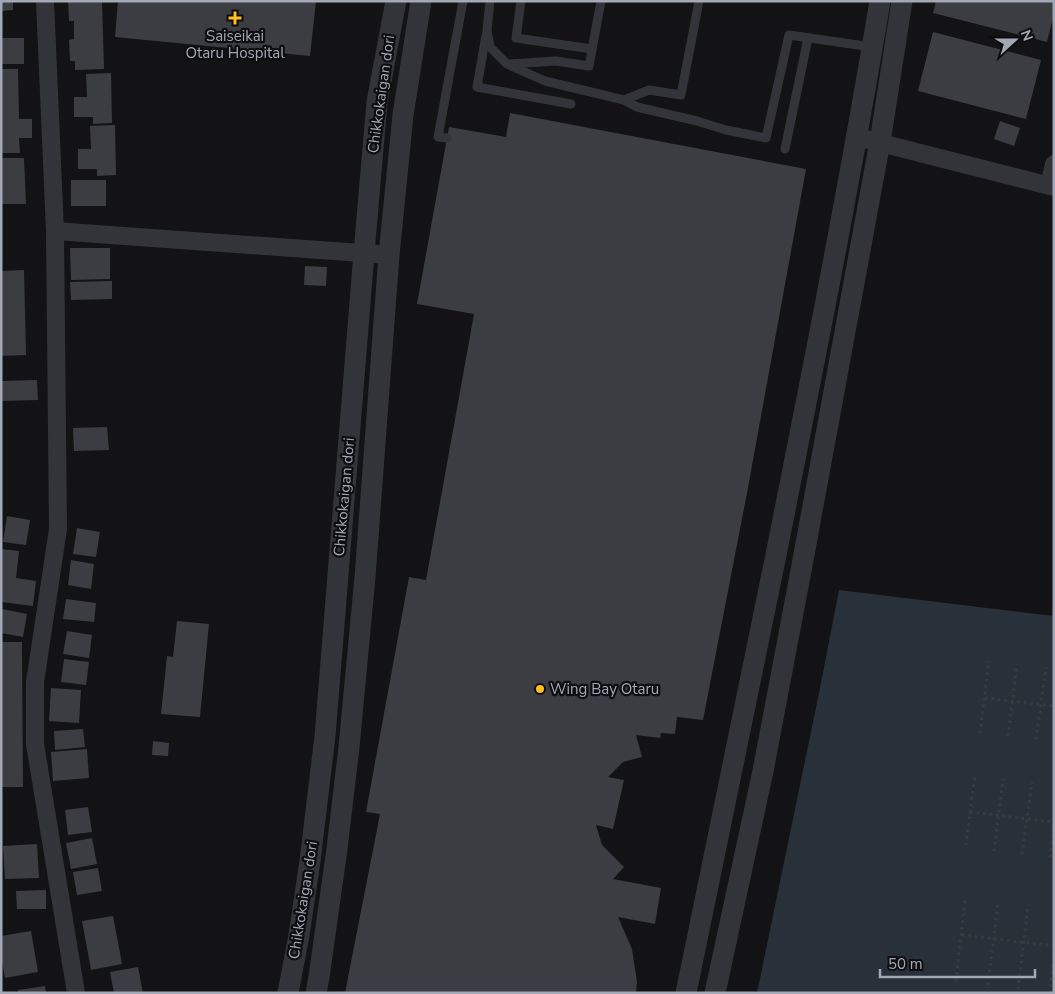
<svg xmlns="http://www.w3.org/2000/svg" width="1055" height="994" viewBox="0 0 1055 994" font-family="'Nunito Sans',sans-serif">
<rect width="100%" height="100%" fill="#131214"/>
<path fill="#283139" d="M839,590L1054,616V993H757L819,693Z"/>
<g fill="#3c3d42">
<path d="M1,1H13V10L1,11Z"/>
<path d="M68,1H102L104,69L75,70V61H70L69,40L74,39V21H69Z"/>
<path d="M118,1H316L310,56L115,37Z"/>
<path d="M936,1H1054V14L1047,42L933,13Z"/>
<path d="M933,32L1041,60L1026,119L918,91Z"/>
<rect x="1" y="38" width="23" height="26"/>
<path d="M1,69H18L19,119H32V138H19L20,153H1Z"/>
<path d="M111,73L112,123L93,124V117H74V97H87L86,74Z"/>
<path d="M510,113L806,169L747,493L703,720L677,717L675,734L661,733L660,738L636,735L642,757L623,762L608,777L624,780L613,829L596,825L602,845L624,867L613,879L661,888L655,924L618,917L632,949L637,982L636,993H345L380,814L366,812L409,577L426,580L474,314L417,304L449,127L506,137Z"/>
<path d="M1000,121L1020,128L1014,146L994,139Z"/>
<path d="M115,125L116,175L97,176V169H78V149H91L90,126Z"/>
<path d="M1,158H24L26,204H1Z"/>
<rect x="71" y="180" width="35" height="26"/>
<path d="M70,248H110V279L71,280Z"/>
<path d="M305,266L327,267L326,286L304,285Z"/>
<path d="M24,270L26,355L1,356V271Z"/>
<path d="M112,281V299L71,300L70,282Z"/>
<path d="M37,380L38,400L1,401V381Z"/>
<path d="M107,427L109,450L74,451L73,428Z"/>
<path d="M7,516L30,520L26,545L3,542Z"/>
<path d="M77,528L100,532L96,557L73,554Z"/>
<path d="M1,549L19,551L16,578L36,581L33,606L1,602Z"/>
<path d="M71,560L94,564L91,589L68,585Z"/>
<path d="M66,599L96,603L94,622L63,619Z"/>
<path d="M2,609L27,614L23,637L1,633Z"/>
<path d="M177,621L209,624L200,717L161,714L167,656L173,657Z"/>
<path d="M67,631L92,635L89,658L63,654Z"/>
<path d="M1,642H22L23,787H1Z"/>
<path d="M64,659L89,662L86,685L61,682Z"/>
<path d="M51,688L81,690L79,723L49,721Z"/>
<path d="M83,729L85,747L55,750L54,731Z"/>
<path d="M153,741L169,743L168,756L152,755Z"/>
<path d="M87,749L89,778L53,781L51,752Z"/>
<path d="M88,807L92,832L68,835L65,810Z"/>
<path d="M92,838L97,864L71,869L66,843Z"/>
<path d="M37,844L39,878L5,879L3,846Z"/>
<path d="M98,868L102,891L77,895L73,872Z"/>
<path d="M46,890V909H17L16,891Z"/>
<path d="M113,916L122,964L91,970L82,921Z"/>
<path d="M31,931L38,972L5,978L1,956V936Z"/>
<path d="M138,967L143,993H114L110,972Z"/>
<path d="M45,986L46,993H18V990Z"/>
</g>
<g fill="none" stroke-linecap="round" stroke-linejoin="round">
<g stroke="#393b41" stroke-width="3" stroke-dasharray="2.5 4" stroke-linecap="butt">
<path d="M985,698L1054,706"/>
<path d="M980,733L989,661"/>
<path d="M1008,736L1017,664"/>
<path d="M1036,739L1046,667"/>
<path d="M970,812L1054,822"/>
<path d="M966,845L975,774"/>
<path d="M994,851L1003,779"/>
<path d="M1022,854L1032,782"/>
<path d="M1050,857L1054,824"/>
<path d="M962,935L1054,946"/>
<path d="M956,981L965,899"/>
<path d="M988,985L998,903"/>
<path d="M1018,989L1028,907"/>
<path d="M1049,993L1054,957"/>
</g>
<g stroke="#33343a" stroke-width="9">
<path d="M490,1L487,30L490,47L507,64L545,81L624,100L637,107L697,121L726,130L766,138L789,35L872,47"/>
<path d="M521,1L516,38L592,49"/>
<path d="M486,35L477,87L571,104"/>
<path d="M510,64L556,61L589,66L601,1"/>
<path d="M624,100L649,90L681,95L699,1"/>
<path d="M447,138L438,137L463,1"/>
<path d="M785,149L808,38"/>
</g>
<g stroke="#33343a" stroke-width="18">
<path d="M45,1L55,231L58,529L35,682V744L76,993"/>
<path d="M857,137L1054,187"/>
<path d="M1049,186L1054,164"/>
<path d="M55,231L389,255"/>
</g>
<g stroke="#33343a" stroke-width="21">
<path d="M288,993L299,935L310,861L325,736L364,253L377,102L396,1"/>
<path d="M316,993L319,977L337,849L349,747L365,577L389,255L403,115L421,1"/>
<path d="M686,993C716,849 745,704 775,560C812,374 849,188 880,1"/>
<path d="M715,993L763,771L803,560L872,185L880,142L902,1"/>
</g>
</g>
<g fill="#ffbd20" stroke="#0e0d0f" stroke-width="2">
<path d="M232.5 10.5h5v5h5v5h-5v5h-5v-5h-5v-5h5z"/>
<circle cx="540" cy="689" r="5"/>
</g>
<g text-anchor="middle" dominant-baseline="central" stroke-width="4.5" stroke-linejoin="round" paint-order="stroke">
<g font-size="15" fill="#a3a8b6" stroke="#0e0d0f">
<text x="235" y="36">Saiseikai<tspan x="235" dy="17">Otaru Hospital</tspan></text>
<text x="550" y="689" text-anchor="start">Wing Bay Otaru</text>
</g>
<g font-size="15" fill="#a3a8b6" stroke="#0e0d0f">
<text transform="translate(381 94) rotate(-82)">Chikkokaigan dori</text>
<text transform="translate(344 497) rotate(-85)">Chikkokaigan dori</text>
<text transform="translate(303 900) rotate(-81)">Chikkokaigan dori</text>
</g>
</g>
<rect width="1055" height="994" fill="none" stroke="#a3a8b6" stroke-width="5"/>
<g transform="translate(1015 40) rotate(69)" stroke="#0e0d0f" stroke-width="4" paint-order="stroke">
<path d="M0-4L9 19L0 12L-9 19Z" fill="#a3a8b6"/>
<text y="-8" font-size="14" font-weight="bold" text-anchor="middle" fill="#a3a8b6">N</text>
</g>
<path d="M880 969v8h155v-8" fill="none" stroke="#a3a8b6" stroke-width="2.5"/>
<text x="888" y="969" font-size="15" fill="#a3a8b6" stroke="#0e0d0f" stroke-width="4" paint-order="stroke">50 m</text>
</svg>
